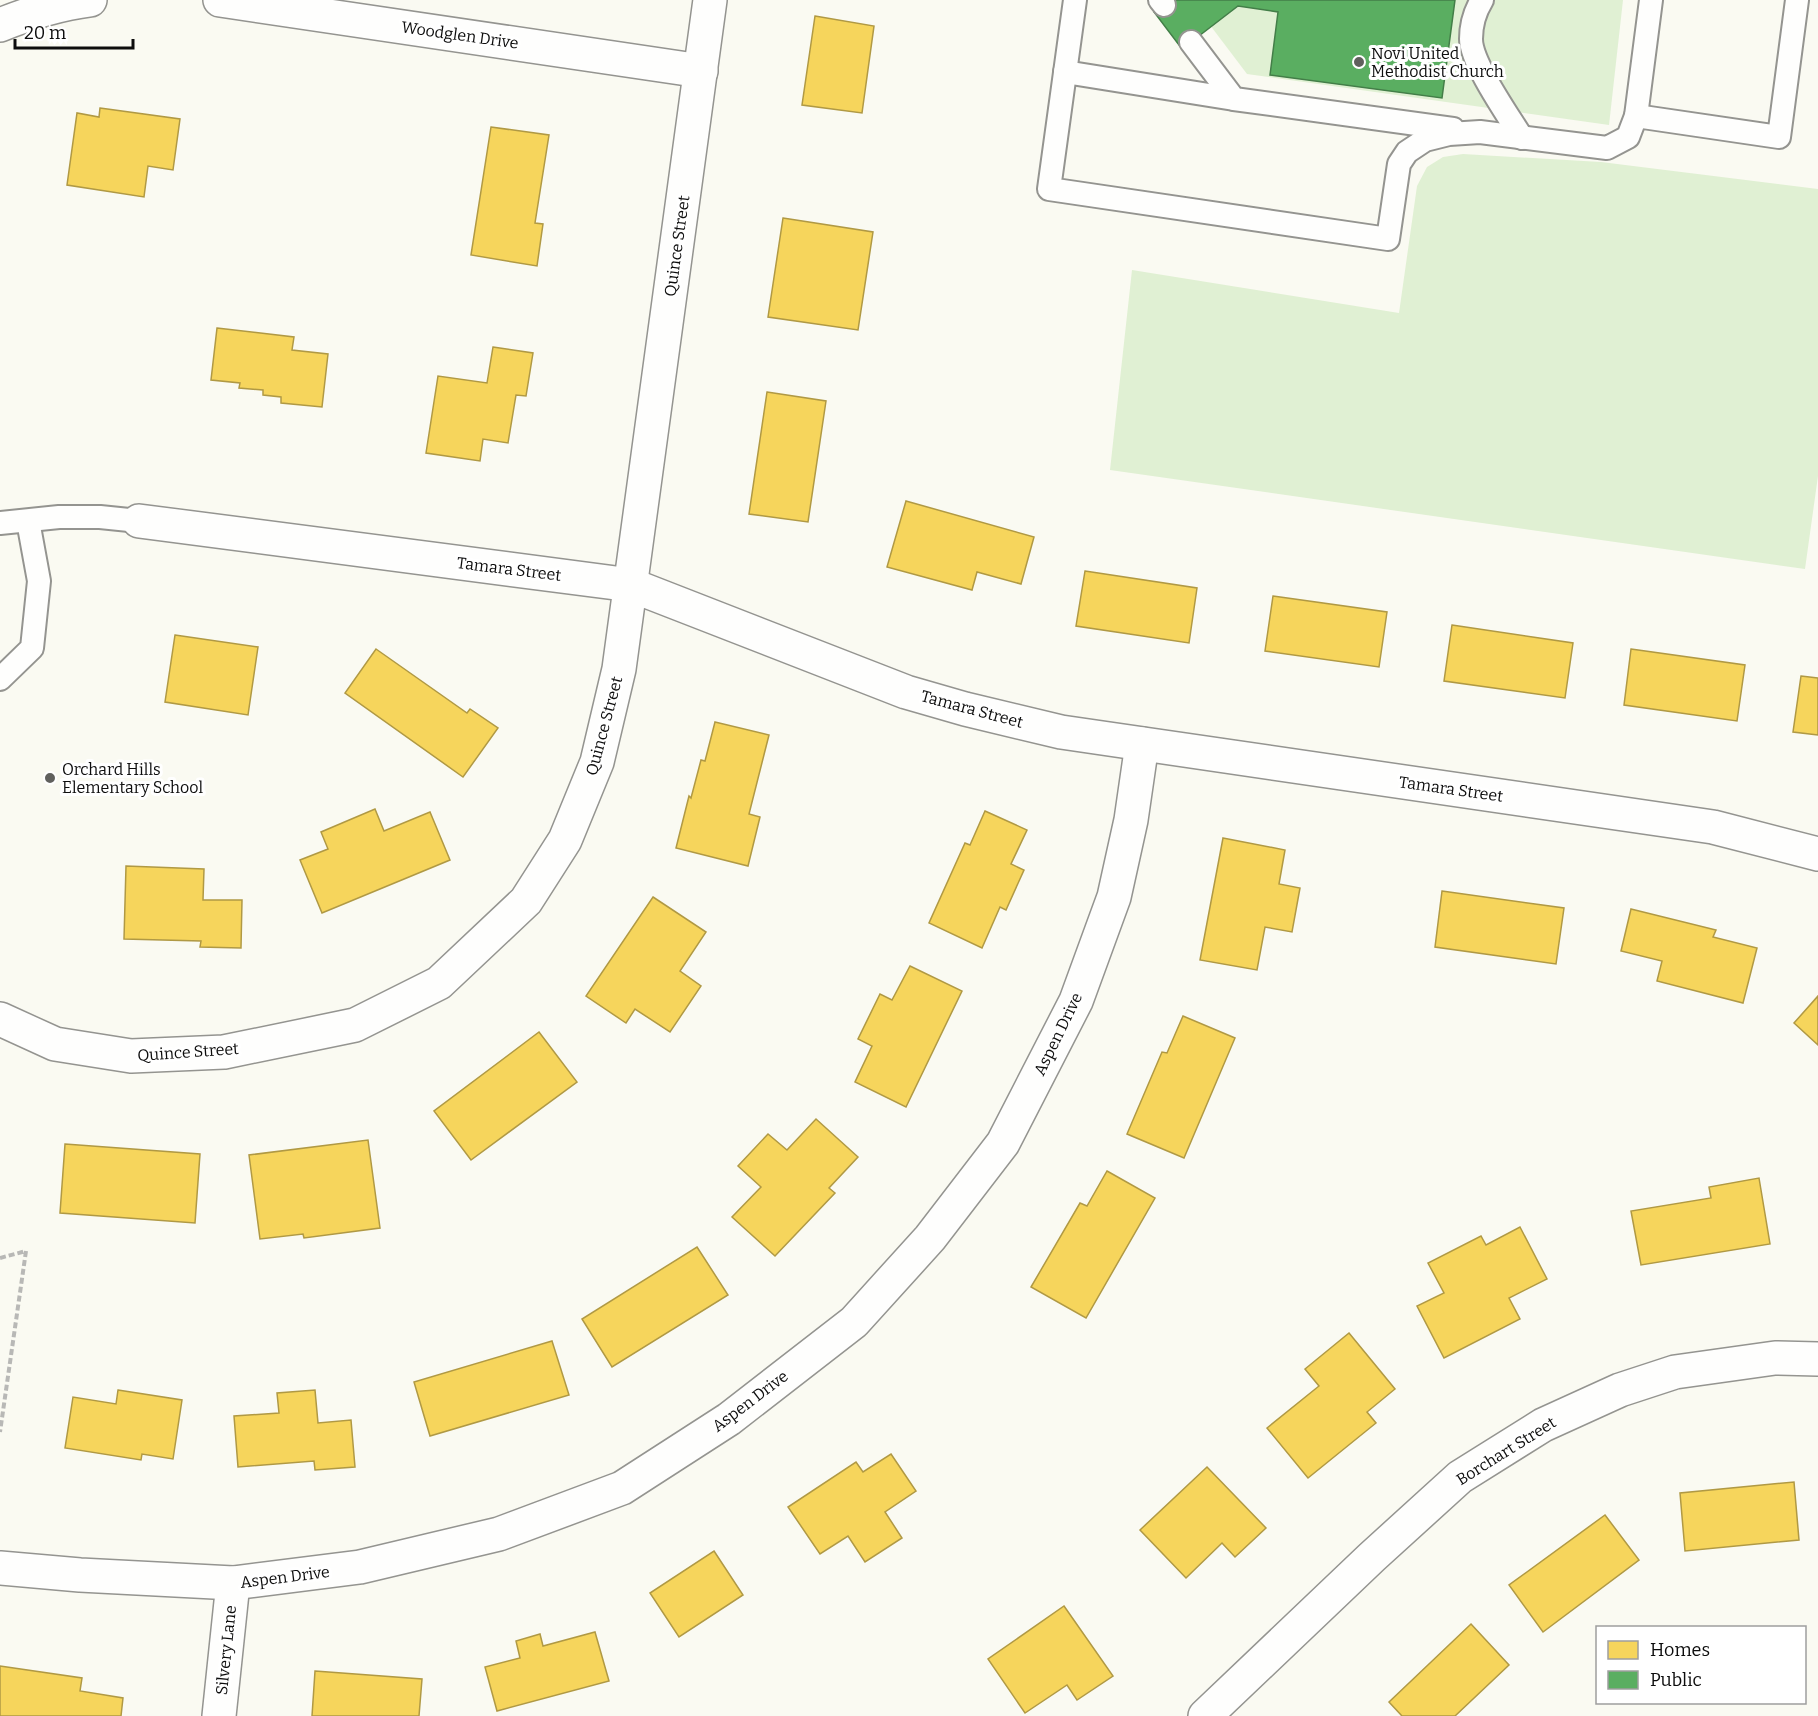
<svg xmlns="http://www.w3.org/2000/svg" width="1818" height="1716" viewBox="0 0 1818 1716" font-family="Bitter,serif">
<rect width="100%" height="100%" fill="#fafaf2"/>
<g fill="#e0f0d3">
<path d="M1191,0H1623L1609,125L1247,74Z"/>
<path d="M1463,154L1601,162L1818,189V476L1805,569L1110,470L1132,270L1399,313L1417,186L1427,167L1443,157Z"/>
</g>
<g fill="#f6d55c" stroke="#b09944" stroke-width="1.5">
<path d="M815,16L874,26L862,113L802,105Z"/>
<path d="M100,108L180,119L173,170L148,166L144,197L67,185L77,113L99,117Z"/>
<path d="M491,127L549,135L535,223L543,224L537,266L471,255Z"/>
<path d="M783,218L873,232L858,330L768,317Z"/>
<path d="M217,328L294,337L292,350L328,354L322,407L281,403V397L263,395V390L239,388L240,383L211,380Z"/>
<path d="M493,347L533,353L526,396L516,395L508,443L483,439L480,461L426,453L438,376L487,383Z"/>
<path d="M767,392L826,401L808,522L749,514Z"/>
<path d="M906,501L1034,537L1021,584L977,572L972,590L887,567Z"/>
<path d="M1085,571L1197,588L1189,643L1076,626Z"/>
<path d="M1273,596L1387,612L1379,667L1265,651Z"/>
<path d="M1452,625L1573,643L1565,698L1444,681Z"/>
<path d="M175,635L258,647L248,715L165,702Z"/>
<path d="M376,649L467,713L470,709L498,728L463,777L345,693Z"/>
<path d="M1631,649L1745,665L1737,721L1624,705Z"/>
<path d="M1801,676L1818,678V735L1793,732Z"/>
<path d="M715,722L769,735L749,814L760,817L748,866L676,848L689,796L691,798L701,760L705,761Z"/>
<path d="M375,809L384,831L430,812L450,860L322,913L300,860L328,849L321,832Z"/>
<path d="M985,811L1027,830L1011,864L1024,870L1006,910L1000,907L982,948L929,923L965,843L970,845Z"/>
<path d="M1223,838L1285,850L1279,884L1300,888L1292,932L1265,927L1257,970L1200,960Z"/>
<path d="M126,866L204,869L203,900H242L241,948L200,947L201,941L124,939Z"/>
<path d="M1442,891L1564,908L1556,964L1435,947Z"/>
<path d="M653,897L706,932L680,971L701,986L670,1032L635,1009L626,1023L586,996Z"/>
<path d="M1631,909L1716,930L1713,937L1757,948L1743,1003L1657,981L1662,961L1621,951Z"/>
<path d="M910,966L962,991L906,1107L855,1082L872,1046L858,1039L880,994L892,1000Z"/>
<path d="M1818,996V1045L1794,1023Z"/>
<path d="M1183,1016L1235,1038L1184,1158L1127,1134L1162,1052L1167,1053Z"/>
<path d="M539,1032L577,1082L471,1160L434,1111Z"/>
<path d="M816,1119L858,1157L829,1188L835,1193L775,1256L732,1217L761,1187L738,1166L768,1134L787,1150Z"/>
<path d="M368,1140L380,1228L304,1238L303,1234L260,1239L249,1155Z"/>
<path d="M65,1144L200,1154L195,1223L60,1213Z"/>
<path d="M1107,1171L1155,1198L1086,1318L1031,1287L1080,1203L1087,1206Z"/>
<path d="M1759,1178L1770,1244L1641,1265L1631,1211L1711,1198L1709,1187Z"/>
<path d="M1520,1227L1547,1279L1509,1298L1520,1319L1444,1358L1417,1306L1444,1293L1428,1263L1481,1236L1486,1245Z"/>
<path d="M697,1247L728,1295L612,1367L582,1319Z"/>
<path d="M1349,1333L1395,1389L1367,1412L1376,1423L1308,1478L1267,1428L1319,1386L1305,1369Z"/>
<path d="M552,1341L569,1395L430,1436L414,1382Z"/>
<path d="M118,1390L182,1400L173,1459L142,1454L141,1460L65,1448L73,1397L116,1404Z"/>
<path d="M315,1390L318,1423L351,1420L355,1467L315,1470L314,1461L238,1467L234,1416L279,1413L277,1393Z"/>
<path d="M891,1454L916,1491L885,1512L902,1538L865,1562L848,1536L820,1554L788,1507L856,1462L863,1472Z"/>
<path d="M1207,1467L1266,1528L1235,1557L1222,1543L1186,1578L1140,1530Z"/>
<path d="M1794,1482L1799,1540L1685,1551L1680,1493Z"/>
<path d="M1605,1515L1639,1560L1543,1632L1509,1585Z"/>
<path d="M714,1551L743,1595L679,1637L650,1593Z"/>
<path d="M1064,1606L1113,1676L1077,1700L1067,1685L1025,1713L988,1659Z"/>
<path d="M1471,1624L1509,1665L1455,1716H1402L1389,1702Z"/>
<path d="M595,1632L609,1681L497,1711L485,1667L520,1658L516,1641L540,1634L543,1646Z"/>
<path d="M0,1666L82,1678L80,1691L123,1698L121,1716H0Z"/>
<path d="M315,1671L422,1679L419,1716H312Z"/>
</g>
<path fill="#5aae61" stroke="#437e48" stroke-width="1.5" d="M1171,0H1455L1442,98L1270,75L1278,12L1238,6L1182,49L1154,12Z"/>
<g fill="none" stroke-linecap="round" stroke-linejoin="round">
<defs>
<g id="lane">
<path d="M1075,0L1049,189L1388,239L1399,164L1407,152L1425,140L1449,134L1480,132L1607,148L1628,137L1636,116L1651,0"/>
<path d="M1160,0L1164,5"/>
<path d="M1482,0C1474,13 1471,24 1471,39C1471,63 1508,115 1522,138"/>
<path d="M1191,42L1234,99L1453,129"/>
<path d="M1065,72L1234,99"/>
<path d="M1636,116L1779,137L1797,0"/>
<path d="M0,523L59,517H100L139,521"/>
<path d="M0,679L32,648L39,581L28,521"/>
</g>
<g id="street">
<path d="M220,0L701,71"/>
<path d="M0,25C30,13 58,4 90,0"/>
<path d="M139,521L631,585L906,692L965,709L1061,732L1713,827L1818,854"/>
<path d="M0,1019L55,1044L131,1056L224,1052L355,1025L439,983L526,901L565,840L597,762L619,669L710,0"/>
<path d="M0,1568L80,1575L233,1583L360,1567L499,1534L622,1488L729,1419L854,1322L930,1238L1003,1143L1076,1001L1114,897L1131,820L1142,744"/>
<path d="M219,1716L233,1583"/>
<path d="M1205,1716L1372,1557L1460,1477L1543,1425L1620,1390L1675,1372L1775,1358L1818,1359"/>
</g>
</defs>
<use href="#lane" stroke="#949490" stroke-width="26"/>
<use href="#street" stroke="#949490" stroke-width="36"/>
<path stroke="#b8b8b6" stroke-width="4" stroke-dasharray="6 3" stroke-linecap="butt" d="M0,1258L26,1251L0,1432"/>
<use href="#lane" stroke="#fefefd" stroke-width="22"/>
<use href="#street" stroke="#fefefd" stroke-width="33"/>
</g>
<g fill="#60605d" stroke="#fff" stroke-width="2">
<circle cx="1359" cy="62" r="6"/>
<circle cx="50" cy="778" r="6"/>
</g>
<g text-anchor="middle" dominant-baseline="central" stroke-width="6" stroke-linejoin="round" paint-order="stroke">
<g font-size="16" fill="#0d0d0d" stroke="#fff">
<text transform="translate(460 35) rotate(8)">Woodglen Drive</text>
<text transform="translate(677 246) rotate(-82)">Quince Street</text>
<text transform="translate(509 569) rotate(7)">Tamara Street</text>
<text transform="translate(972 709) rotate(15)">Tamara Street</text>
<text transform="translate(604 726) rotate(-75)">Quince Street</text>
<text transform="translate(1451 789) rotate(8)">Tamara Street</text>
<text transform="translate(1058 1034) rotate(-64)">Aspen Drive</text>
<text transform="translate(188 1052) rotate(-4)">Quince Street</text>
<text transform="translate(750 1401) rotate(-37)">Aspen Drive</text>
<text transform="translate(1506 1451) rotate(-32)">Borchart Street</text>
<text transform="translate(285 1577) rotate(-7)">Aspen Drive</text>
<text transform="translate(226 1650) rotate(-84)">Silvery Lane</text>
</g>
<g font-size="16" fill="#0d0d0d" stroke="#fff" text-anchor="start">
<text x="1371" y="53">Novi United<tspan x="1371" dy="18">Methodist Church</tspan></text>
<text x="62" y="769">Orchard Hills<tspan x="62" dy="18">Elementary School</tspan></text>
</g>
</g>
<rect x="1596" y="1626" width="210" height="78" fill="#ffffff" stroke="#9e9e9e" stroke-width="1.5"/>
<rect x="1608" y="1641" width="30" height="18" fill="#f6d55c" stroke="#9e9e9e" stroke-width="1.5"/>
<text x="1650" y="1656" font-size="18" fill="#0d0d0d">Homes</text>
<rect x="1608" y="1671" width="30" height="18" fill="#5aae61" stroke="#9e9e9e" stroke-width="1.5"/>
<text x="1650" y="1686" font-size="18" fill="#0d0d0d">Public</text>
<path d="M15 39v9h118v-9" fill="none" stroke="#0d0d0d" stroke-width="3"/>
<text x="24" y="39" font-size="18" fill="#0d0d0d" stroke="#ffffff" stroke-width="4.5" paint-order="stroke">20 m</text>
</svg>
